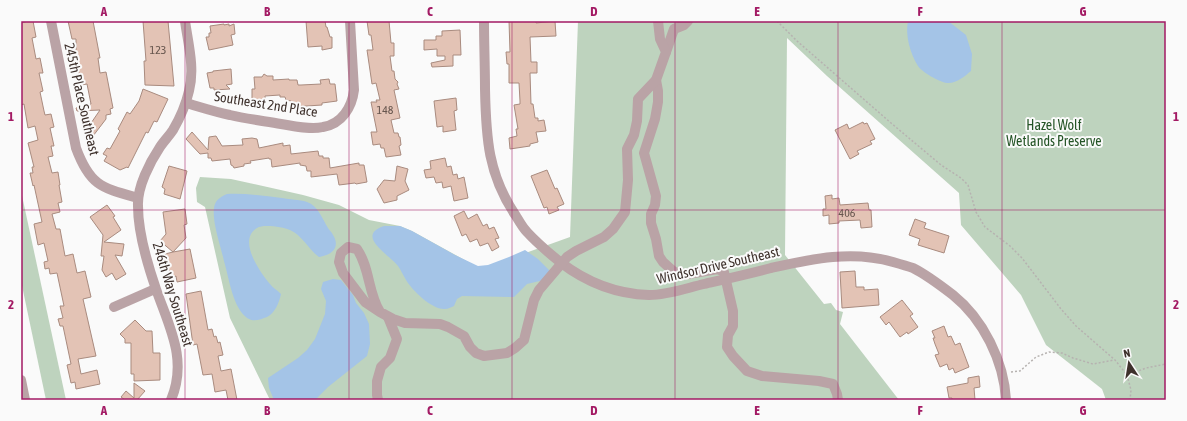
<svg xmlns="http://www.w3.org/2000/svg" width="1187" height="421" viewBox="0 0 1187 421" font-family="'Asap Condensed',sans-serif">
<rect width="100%" height="100%" fill="#fafafa"/>
<g fill="#bed3be">
<path d="M578,21H1166V400H1106L1102,389L1046,345L1021,295L961,225L959,193L827,76L787,38L785,255L824,304L831,303L836,310L843,312L840,324L899,400H270L230,318L205,207L197,202L196,188L200,177L231,179L303,195L339,205L369,220L400,226L412,231L481,269L570,237Z"/>
<path d="M21,191L66,400H46L21,281Z"/>
</g>
<g fill="#a4c4e7">
<path d="M908,21H948L966,35L972,54L971,71C965,76 956,84 947,83C939,82 922,72 918,66C910,53 905,35 908,21Z"/>
<path d="M227,194C245,193 264,196 282,198C290,200 299,199 307,202C318,206 322,218 328,228C329,230 332,232 333,235C341,248 331,255 319,257C309,250 302,235 290,230C283,227 263,224 257,228C237,240 260,272 270,284C273,288 277,290 281,294C279,303 275,313 267,317C262,319 254,322 249,319C244,317 238,308 236,303C230,289 228,275 224,261C221,247 210,217 215,204C217,199 222,196 227,194Z"/>
<path d="M384,226H400L412,231L455,255L478,266L488,265L509,257L525,250L538,259L551,272L544,280L527,284L514,297L462,296L457,299L454,306C451,307 448,309 445,309C432,310 412,290 406,280C403,275 401,270 398,266C391,256 354,236 384,226Z"/>
<path d="M333,279L341,280L353,295L356,303L364,313L369,324L370,344L367,356L328,387L315,400H274L269,388L268,378L298,358L307,350L315,339L325,314L326,301L321,289L323,282Z"/>
</g>
<g fill="#e3c3b5" stroke="#a98b7f">
<path d="M28,21H33L36,37L32,38L36,59L40,58L43,73H39L43,91L40,92L44,111L45,115L51,114L54,127L50,128L54,146H51L53,156L48,157L52,173L58,172L60,185H59L62,202L58,203L60,212L52,214L56,229H60L65,256L73,254L77,273L85,271L91,297L83,299L96,356L78,359L81,374L97,370L100,384L76,389L75,382L71,383L67,365L71,364L63,326H60L58,319L63,318L60,306H64L57,273L50,274L49,268L45,269L44,262L48,261L44,243L38,245L34,224L42,222L34,185L33,186L30,173H33L32,167H34L28,143L38,140L35,126L28,128L24,104L21,105V23Z"/>
<path d="M68,21H93L100,58H98L100,73L106,72L113,108L110,109L111,114L106,115V119L93,136L87,129L100,110L77,111L76,108L91,104L87,84L81,85L76,56V39H72Z"/>
<path d="M143,21H168L174,86L145,85L144,61H146Z"/>
<path d="M306,21H325L326,27H327L330,37H332V48L322,50V46L308,47Z"/>
<path d="M367,21H389L391,43H394V56H390L392,71H394L395,79L398,82L397,84L399,89L394,90L400,118L391,120L394,133H398L399,137H400L401,145L399,146L401,155L386,157L384,148H381L380,144L373,145L371,132H377L371,102H377L376,100H380L376,83L372,84L367,50H373L371,35H369Z"/>
<path d="M509,21H536V23L555,21L556,36L530,37L531,62H537V73H530L531,104H533L535,118H538V121L544,120L546,131L536,132L538,142L530,144V146L510,149L509,138L517,136L516,129H518L514,105L520,104V101L519,83H509V64H507L506,52H510Z"/>
<path d="M224,24V25L229,24V26L234,24L235,34L231,35L233,45L209,50L206,37H209V33H211L210,26Z"/>
<path d="M460,30L461,55H453V66L432,67L431,63L445,60V56H437V49L424,50V40H436V36H442V31Z"/>
<path d="M231,69L232,84L226,85L230,89L214,90V88H210L207,73L213,72V71Z"/>
<path d="M264,74L267,76H273V80L289,79V80H297L298,85H301L321,84L320,80L329,79L330,84H335L337,101L322,103V105L291,107V101L286,100L285,97H280V95L265,96V100H252V89H255L254,77H262Z"/>
<path d="M143,89L168,99L157,122L154,121L148,133L146,132L128,168L127,167L120,170L104,161L107,156L103,154L107,148L110,149L120,131L118,129L127,112L130,114L139,101Z"/>
<path d="M456,98L457,110L454,111L456,130L443,132V126L437,127L434,101Z"/>
<path d="M863,122L864,124L867,123L875,139L870,141L872,144L857,151L859,154L850,159L835,130L847,124L849,129Z"/>
<path d="M192,132L208,150L209,137L216,136L222,146L243,145L242,139L252,138L257,139L259,148L283,143V146L290,145L291,154L318,151L319,156H323V158H329L330,168L359,163V165H364L367,182L356,184L355,183L339,185L337,174L311,177V171H307L306,166L300,165V163L272,167L271,159H269V158L250,161L251,163L244,164V166L234,168L233,166L231,165L230,159L212,161L211,158H208V153L200,154L186,139Z"/>
<path d="M445,158L447,167L451,166L453,175L457,174L458,179L464,177L468,198L454,201L451,186L443,188L442,182L436,183L434,177L426,178L424,170L431,169L430,161Z"/>
<path d="M169,166L187,171L180,199L164,194L165,189L162,187Z"/>
<path d="M397,166L408,169L405,181L409,190L397,196V200L384,203L377,189L384,180L395,181Z"/>
<path d="M547,170L555,189L557,188L564,204L557,207L559,210L549,214L547,207L544,208L531,176Z"/>
<path d="M832,195V199L839,198L840,205L868,203L869,210H871L872,227L861,228L860,220L839,221V223L829,224V215L823,216V209H826L825,196Z"/>
<path d="M107,205L115,216L113,217L121,230L104,242L124,244L122,256L115,255L126,274L116,280L112,273L106,277L102,270L104,256H101L103,235L90,217Z"/>
<path d="M185,209L187,224L184,225L186,238L173,252L190,249L196,278L177,282L176,276L171,278L165,254L173,252L160,241L166,234L163,212Z"/>
<path d="M464,211L468,219L477,214L483,226L487,224L489,229L494,227L499,238L495,239L499,247L492,251L488,243L480,246L477,239L470,242L466,234L462,236L454,216Z"/>
<path d="M915,219L926,223L924,228L949,236L944,253L918,245L920,239L909,235Z"/>
<path d="M855,271L856,287H864V290L878,289L879,305L842,308L840,272Z"/>
<path d="M201,291L208,330L212,329L214,337L216,336L218,343L220,342L223,355L218,356L221,371L231,369L237,400H228L226,390L215,392L212,374L203,375L197,344L193,345L186,294Z"/>
<path d="M902,300L913,314L910,316L918,327L908,334L907,332L900,337L889,322L886,325L880,317Z"/>
<path d="M135,320L146,331H152L153,353H160V380L134,381V374H131V343H125V339L120,334Z"/>
<path d="M944,326L948,337L951,336L955,345L960,343L969,367L955,373L953,368L949,370L947,364L940,367L935,355L939,354L935,344L933,338H935L932,331Z"/>
<path d="M979,376L980,387L974,388L975,400H952V398H949L947,387L968,383V378Z"/>
<path d="M134,383L145,391L137,400H125L121,397L126,391L134,398Z"/>
</g>
<g fill="none" stroke-linecap="round" stroke-linejoin="round">
<g stroke="#b6b2b0" stroke-width="1.5" stroke-dasharray="2 2" stroke-linecap="butt">
<path d="M777,21L797,41L891,123L941,165L961,178L968,185L976,212L985,227L1010,246L1022,258L1061,309L1076,326L1115,360L1127,375L1131,390L1130,400"/>
<path d="M1011,372L1020,371L1036,357L1049,352L1062,353L1073,358L1093,364L1114,360"/>
<path d="M1128,375L1146,368L1166,364"/>
</g>
<g stroke="#baa3a6" stroke-width="10">
<path d="M51,21L76,148C90,186 102,188 138,198"/>
<path d="M484,21C484,44 485,67 485,89C486,138 488,175 516,216C519,221 523,228 527,232C537,243 549,253 560,262C586,282 616,294 649,295C667,295 687,288 704,284C726,279 749,274 771,268C812,259 852,250 893,262C900,264 907,266 913,268C927,275 940,285 953,295C983,319 1004,361 1006,400"/>
<path d="M666,52L674,29L684,25L688,21"/>
<path d="M656,80L658,91V102L655,119L644,153L656,196L655,205L651,214V223L656,239L659,256L663,262L673,271L682,275L718,269L724,272L733,311V326L728,335L727,347L733,356L747,371L762,376L819,381L833,384L837,394L838,400"/>
<path d="M186,103C200,107 215,112 230,115C247,119 264,121 281,124C294,126 310,130 323,127C342,124 352,107 354,90L350,21"/>
<path d="M114,307L155,289"/>
<path d="M380,312C368,293 370,268 357,249L348,247L341,253L339,262L343,273L365,302L380,312L393,319L405,323L440,324L448,327L464,336L470,347L476,353L484,356L507,353L515,348L524,340L534,300L539,290L567,257L576,251L604,237L613,229L625,212L628,180L627,149L634,135L637,121L638,99L656,80L666,52L660,39L658,21"/>
<path d="M21,380L25,400"/>
<path d="M171,400C188,359 169,327 156,289C147,263 138,233 138,206C137,187 150,162 160,147C164,141 169,136 173,130C180,118 186,104 189,91C195,68 188,43 185,21"/>
<path d="M378,400L377,395V381L381,367L390,358L397,339L388,317"/>
</g>
</g>
<path fill="none" stroke="#a31a64" stroke-width="1" stroke-opacity="0.55" d="M185,21V400M349,21V400M512,21V400M675,21V400M838,21V400M1002,21V400M21,210H1166"/>
<g text-anchor="middle" dominant-baseline="central" stroke-width="4" stroke-linejoin="round" paint-order="stroke">
<g font-size="12" fill="#67564e">
<text x="158" y="50">123</text>
<text x="385" y="110">148</text>
<text x="847" y="213">406</text>
</g>
<g font-size="14" fill="#3e312c" stroke="#fafafa">
<text transform="translate(82 99) rotate(77)">245th Place Southeast</text>
<text transform="translate(266 104) rotate(9)">Southeast 2nd Place</text>
<text transform="translate(718 265) rotate(-13)">Windsor Drive Southeast</text>
<text transform="translate(173 294) rotate(73)">246th Way Southeast</text>
</g>
<g font-size="14" fill="#245426" stroke="#fafafa">
<text x="1054" y="125">Hazel Wolf<tspan x="1054" dy="16">Wetlands Preserve</tspan></text>
</g>
</g>
<rect width="1187" height="421" fill="none" stroke="#fafafa" stroke-width="44"/>
<g transform="translate(1129 363) rotate(348)" stroke="#fafafa" stroke-width="3" paint-order="stroke">
<path d="M0-3L7 15L0 10L-7 15Z" fill="#3e312c"/>
<text y="-6" font-size="11" font-weight="bold" text-anchor="middle" fill="#3e312c">N</text>
</g>
<rect x="22" y="22" width="1143" height="377" fill="none" stroke="#a31a64" stroke-width="1.5"/>
<g font-size="13" text-anchor="middle" font-weight="bold" fill="#a31a64">
<text x="104" y="16">A</text>
<text x="267" y="16">B</text>
<text x="430" y="16">C</text>
<text x="594" y="16">D</text>
<text x="757" y="16">E</text>
<text x="920" y="16">F</text>
<text x="1083" y="16">G</text>
<text x="11" y="121">1</text>
<text x="1176" y="121">1</text>
<text x="11" y="309">2</text>
<text x="1176" y="309">2</text>
<text x="104" y="415">A</text>
<text x="267" y="415">B</text>
<text x="430" y="415">C</text>
<text x="594" y="415">D</text>
<text x="757" y="415">E</text>
<text x="920" y="415">F</text>
<text x="1083" y="415">G</text>
</g>
</svg>
